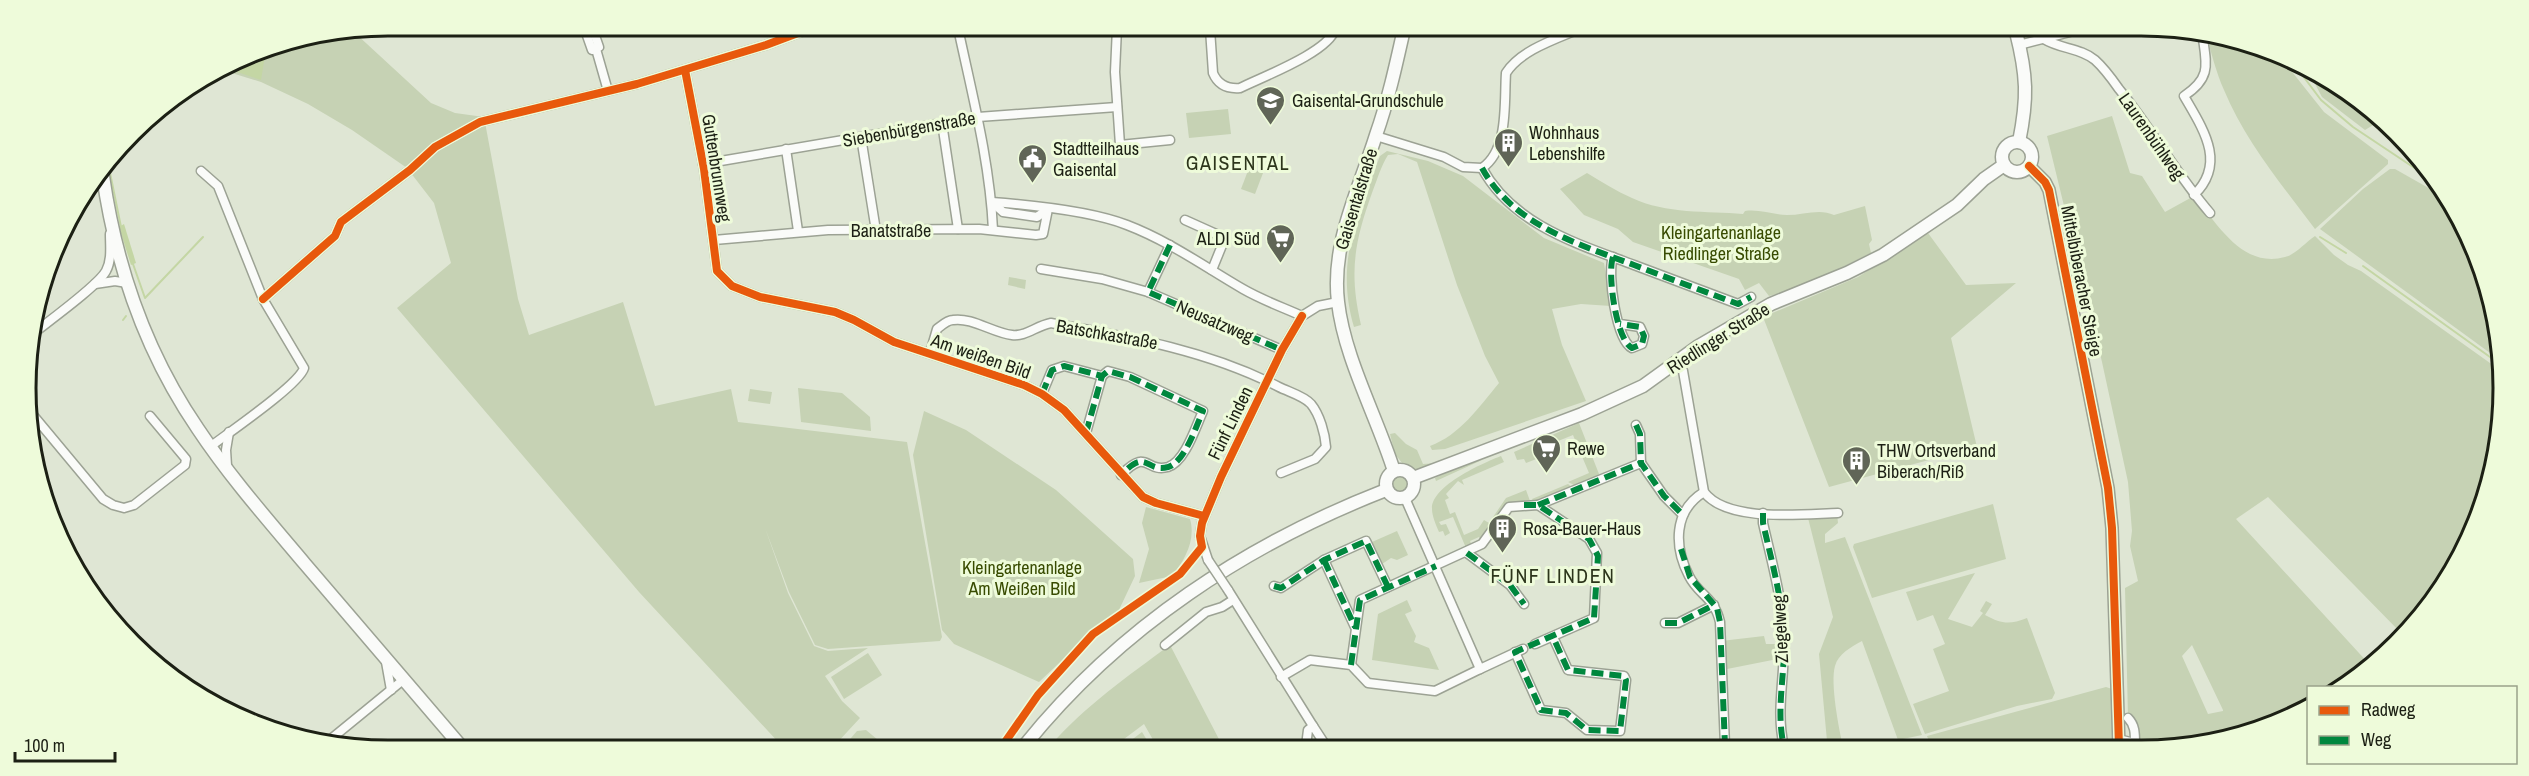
<svg xmlns="http://www.w3.org/2000/svg" width="2529" height="776" viewBox="0 0 2529 776" font-family="'Archivo Narrow',sans-serif">
<rect width="100%" height="100%" fill="#dfe6d4"/>
<g fill="#c6d2b4" fill-rule="evenodd">
<path d="M354,32L431,103L455,113L484,117L518,299L529,335L623,302L655,406L731,389L738,422L907,442L942,637L940,641L828,649L815,645L789,592L765,528L788,593L814,646L828,651L868,648L825,676L842,701L860,718L835,745L780,744L639,592L397,308L451,263L434,203L407,168L352,130L308,104L261,82L222,70L250,53Z"/>
<path d="M2206,33H2212L2285,63L2324,112L2388,160V164L2315,229C2282,185 2245,141 2224,90C2216,72 2211,52 2206,33Z"/>
<path d="M2322,78L2343,87L2378,122L2365,130L2322,97L2314,82Z"/>
<path d="M1228,109L1231,134L1189,138L1186,113Z"/>
<path d="M2112,116L2130,173L2142,176L2165,212L2194,196C2217,223 2242,269 2285,257C2295,255 2306,242 2315,236L2334,255L2348,265L2361,271L2497,368L2496,459L2455,569L2402,634L2268,497L2236,519L2370,665L2334,687L2308,688V702L2282,718L2186,747H2160L2137,742L2128,718L2125,588L2138,581L2130,546L2132,531L2128,482L2102,362L2047,136ZM2192,645L2223,710V711L2208,714L2182,656Z"/>
<path d="M1387,151L1428,161L1463,176L1544,238L1604,263L1611,306L1581,304L1552,309L1562,345L1586,401L1445,449L1432,450L1430,446C1460,435 1479,407 1499,383L1485,356L1457,285L1417,162L1398,154L1388,155C1381,166 1377,180 1372,193C1354,243 1349,273 1361,325L1354,327C1335,263 1357,215 1380,156Z"/>
<path d="M1249,168L1263,173L1255,194L1241,189Z"/>
<path d="M2390,169H2395L2448,199L2497,318V358L2320,229L2363,189Z"/>
<path d="M1587,173C1602,182 1616,191 1632,198C1666,214 1707,211 1743,214L1745,211C1760,209 1773,215 1787,215C1803,215 1820,208 1834,215L1865,206L1872,240L1869,244L1871,253L1800,288L1769,296L1759,283L1745,290L1739,279L1633,242L1618,229L1584,215L1560,189Z"/>
<path d="M1928,233L1966,285L2016,283L1951,338L1977,447L1829,487L1763,317L1858,277Z"/>
<path d="M1009,277L1026,280L1025,289L1008,285Z"/>
<path d="M798,388L842,393L870,417L871,431L801,422Z"/>
<path d="M750,389L772,392L770,404L748,401Z"/>
<path d="M924,411L966,430L1056,490L1133,559L1135,576L1118,612L1091,633L1039,682L954,644L942,630L913,455Z"/>
<path d="M1579,423L1599,474L1595,480L1578,487L1568,482L1589,473L1573,435L1536,450L1539,458L1526,463L1524,459L1517,460L1514,452Z"/>
<path d="M1395,433L1406,444L1417,450L1423,464L1437,463L1417,470L1406,468L1395,454L1390,434Z"/>
<path d="M1501,456L1504,462L1462,480L1464,485L1458,481L1446,494L1449,498L1445,500L1450,514L1455,512L1464,535L1478,529L1484,520L1489,523L1506,498L1526,490L1530,501L1509,503L1481,541L1479,537L1470,541L1472,546L1466,548L1453,517L1439,522L1441,525L1446,524L1450,533L1445,536L1443,531L1439,532C1436,525 1432,516 1432,509C1431,486 1483,463 1501,456Z"/>
<path d="M1482,460L1436,481L1435,478L1463,465Z"/>
<circle cx="1400" cy="485" r="10"/>
<path d="M1568,484L1573,488L1533,501L1532,499Z"/>
<path d="M1993,504L2006,559L1872,598L1853,547L1854,544Z"/>
<path d="M1146,507L1190,519C1196,540 1185,560 1172,576L1139,583L1149,549L1142,523Z"/>
<path d="M1807,514H1837L1838,523L1825,534V543L1845,537L1922,735L1898,740L1862,641C1851,647 1838,654 1835,666C1830,683 1839,729 1843,747L1827,741L1819,654L1833,617Z"/>
<path d="M1397,531L1408,555L1397,560L1391,558L1382,564L1372,542Z"/>
<path d="M1975,573L1948,619L1972,627L1983,613L1980,611L1986,601L1992,604L1985,615C2002,624 2009,625 2027,618L2055,693L2052,699L2017,706L1925,734L1913,704L1949,691L1933,649L1945,644L1933,615L1917,621L1906,592Z"/>
<path d="M1407,600L1412,611L1405,614L1416,636L1414,642L1429,648L1439,670L1372,660L1378,614Z"/>
<path d="M1764,636L1766,644H1784L1783,658L1722,670L1721,641Z"/>
<path d="M1170,645L1222,745H1156L1144,724L1116,745H1051C1085,706 1128,676 1170,645Z"/>
<path d="M868,653L882,675L844,699L831,677Z"/>
<path d="M2106,687L2112,689L2114,746L2112,747H1931L1927,736Z"/>
<path d="M866,730L884,745H845L857,731Z"/>
<path d="M1142,732L1150,745H1125Z"/>
</g>
<g fill="#c4d6a4">
<path d="M266,50L261,80L225,68L250,53Z"/>
<path d="M124,224L136,263L131,265L119,227Z"/>
</g>
<g fill="none" stroke-linecap="round" stroke-linejoin="round">
<g stroke="#c4d6a4" stroke-width="2">
<path d="M2297,68L2321,100L2353,127L2419,171L2447,198"/>
<path d="M109,168L121,227"/>
<path d="M2320,237L2346,253"/>
<path d="M133,264L145,298L203,237"/>
<path d="M2363,266L2497,362"/>
<path d="M123,320L126,316"/>
</g>
<defs>
<g id="minor">
<path d="M584,26L585,30L592,27L599,47L596,49L608,91"/>
<path d="M958,28C972,94 990,162 993,230"/>
<path d="M1117,28L1115,72L1120,145L1170,140"/>
<path d="M1210,29L1213,73C1218,85 1228,89 1240,88C1262,77 1329,52 1335,29"/>
<path d="M585,30L592,50L596,49"/>
<path d="M2044,39C2060,49 2081,48 2095,60C2104,68 2112,79 2119,89C2152,129 2176,174 2210,213"/>
<path d="M2019,45L2070,32"/>
<path d="M685,70L704,169L717,271L732,286L760,297L835,312L854,320L894,342L1024,385L1042,394L1064,410L1143,497L1156,503L1204,516"/>
<path d="M942,123L958,229"/>
<path d="M1376,136L1444,157L1463,167L1482,168C1509,150 1504,102 1506,73C1520,51 1553,40 1577,30"/>
<path d="M861,137L876,231"/>
<path d="M786,149L798,231"/>
<path d="M703,164L978,117L1117,107"/>
<path d="M1482,168C1513,225 1578,244 1634,265C1668,278 1703,291 1738,304L1751,297"/>
<path d="M201,171L218,186L263,299L304,368C299,385 228,433 210,447"/>
<path d="M2194,195C2227,163 2203,129 2184,96C2213,77 2206,63 2202,32"/>
<path d="M992,202C1031,205 1091,211 1127,225C1169,241 1205,267 1243,289C1262,300 1282,307 1302,316"/>
<path d="M992,202L1003,212L1037,217L1048,209"/>
<path d="M1185,220L1225,238L1212,270"/>
<path d="M714,240L828,230L979,229L1036,235L1043,234L1048,209"/>
<path d="M1613,257C1607,273 1616,340 1632,348L1642,344L1644,336L1640,327L1620,324"/>
<path d="M1041,269L1102,279L1148,292L1282,350"/>
<path d="M95,284L115,281L127,283"/>
<path d="M1148,292L1170,245"/>
<path d="M263,299L335,236L341,222L410,170L435,147L480,122L637,84L766,45L814,27"/>
<path d="M30,336C46,323 98,286 106,271C112,260 110,246 110,234"/>
<path d="M930,353L937,329C941,326 947,320 953,320C972,317 993,333 1012,335C1025,337 1036,326 1051,323C1130,337 1207,350 1279,387C1289,392 1304,396 1311,404C1320,415 1325,434 1326,447L1315,459L1281,473"/>
<path d="M1677,360L1683,371L1704,492C1727,523 1803,514 1838,513"/>
<path d="M1042,394L1052,370L1064,366L1102,376L1108,371L1130,377L1203,411C1196,426 1185,462 1168,467C1145,473 1148,447 1121,475"/>
<path d="M33,415L103,499L113,505L124,508L134,505L185,465L186,459L150,416"/>
<path d="M1636,425L1640,434L1641,463"/>
<path d="M1086,433L1102,376"/>
<path d="M227,466L226,450L229,432"/>
<path d="M1704,492C1673,511 1674,547 1689,576C1699,596 1714,596 1720,622L1725,746"/>
<path d="M1538,505L1641,463L1664,496L1683,515"/>
<path d="M1763,513V523C1772,563 1784,604 1784,646C1784,681 1776,712 1784,747"/>
<path d="M1467,553L1510,585L1524,604"/>
<path d="M1208,560L1200,536L1202,523L1221,477L1282,350L1302,316L1318,306L1338,302"/>
<path d="M1324,560L1355,627"/>
<path d="M1274,586L1281,588L1324,560L1366,541L1388,587"/>
<path d="M1228,590L1313,726L1308,730L1306,746"/>
<path d="M1665,623H1678L1714,605"/>
<path d="M1165,645L1206,612L1222,607L1233,600"/>
<path d="M1515,652L1541,710L1566,713L1587,730L1620,731L1626,680L1624,676L1568,670L1553,637"/>
<path d="M386,662L391,690"/>
<path d="M1351,665L1360,600L1482,544L1509,507L1538,505L1589,539L1597,553L1594,618L1535,644"/>
<path d="M1480,669L1523,649"/>
<path d="M1281,677L1310,660L1351,665L1368,683L1435,691L1480,669L1405,498"/>
<path d="M2128,718C2135,725 2135,733 2135,744"/>
<path d="M1313,726L1326,746"/>
<path d="M2118,739L2151,747"/>
<path d="M326,743L403,680"/>
</g>
<path id="tertiary" d="M2029,166L2045,182L2049,190L2108,488L2112,528L2119,747"/>
<g id="secondary">
<path d="M103,176C116,266 146,353 198,429C230,477 268,520 305,564C356,624 407,684 459,744"/>
<path d="M1394,471C1377,417 1344,357 1338,302C1331,243 1359,190 1376,135C1388,101 1396,65 1404,29"/>
</g>
<g id="primary">
<path d="M2016,32C2027,75 2028,98 2019,142"/>
<circle cx="2017" cy="157" r="15"/>
<circle cx="1400" cy="484" r="14"/>
<path d="M1413,478L1582,414L1643,386L1697,347L1771,304L1847,273L1883,255L1957,205L1984,179L2004,165"/>
<path d="M1025,745C1120,627 1247,544 1386,490"/>
</g>
</defs>
<use href="#minor" stroke="#9ca294" stroke-width="11"/>
<use href="#tertiary" stroke="#9ca294" stroke-width="14"/>
<use href="#secondary" stroke="#9ca294" stroke-width="15"/>
<use href="#primary" stroke="#9ca294" stroke-width="15"/>
<use href="#minor" stroke="#fafbf9" stroke-width="8"/>
<use href="#tertiary" stroke="#fafbf9" stroke-width="10"/>
<use href="#secondary" stroke="#fafbf9" stroke-width="12"/>
<use href="#primary" stroke="#fafbf9" stroke-width="12"/>
<defs>
<path id="minor-bridge" d="M1208,560L1228,590"/>
</defs>
<use href="#minor-bridge" stroke="#9ca294" stroke-width="11" stroke-linecap="butt"/>
<use href="#minor-bridge" stroke="#fafbf9" stroke-width="8"/>
<g stroke="#00873e" stroke-width="6" stroke-dasharray="12 6" stroke-linecap="butt">
<path d="M1482,168C1513,225 1578,244 1634,265C1668,278 1703,291 1738,304L1751,297"/>
<path d="M1170,245L1148,292L1282,350"/>
<path d="M1613,257C1607,273 1616,340 1632,348L1642,344L1644,336L1640,327L1620,324"/>
<path d="M1042,394L1052,370L1064,366L1102,376L1108,371L1130,377L1203,411C1196,426 1185,462 1168,467C1145,473 1148,447 1121,475"/>
<path d="M1636,425L1640,434L1641,463"/>
<path d="M1086,433L1102,376"/>
<path d="M1524,505H1538L1589,539L1598,556L1594,618L1515,652L1541,710L1566,713L1587,730L1620,731L1626,680L1624,676L1568,670L1553,637"/>
<path d="M1538,505L1641,463L1664,496L1683,515"/>
<path d="M1763,513V523C1772,563 1784,604 1784,646C1784,681 1776,712 1784,747"/>
<path d="M1681,549L1690,577L1717,608L1720,622L1725,746"/>
<path d="M1467,553L1510,585L1524,604"/>
<path d="M1324,560L1355,627"/>
<path d="M1274,586L1281,588L1324,560L1366,541L1388,587"/>
<path d="M1665,623H1678L1714,605"/>
<path d="M1351,665L1360,600L1436,566"/>
</g>
<defs>
<g id="cycleway">
<path d="M685,70L704,169L717,271L732,286L760,297L835,312L854,320L894,342L1024,385L1042,394L1064,410L1143,497L1156,503L1204,516"/>
<path d="M2029,166L2045,182L2049,190L2108,488L2112,528L2119,747"/>
<path d="M263,299L335,236L341,222L410,170L435,147L480,122L637,84L766,45L814,27"/>
<path d="M1003,745L1038,695L1093,634L1180,574L1202,547L1200,536L1202,523L1221,477L1282,350L1302,316"/>
</g>
</defs>
<use href="#cycleway" stroke="#eefbda" stroke-width="11"/>
<use href="#cycleway" stroke="#e8590c" stroke-width="8"/>
</g>
<defs>
<symbol id="school-pin" viewBox="-11 -11 22 30"><path d="M0 17L-7.5 6A9.5 9.5 0 1 1 7.5 6Z" fill="#606557" stroke="#eefbda"/><path d="M0-5L7-2L0 1L-7-2ZM-4 1L0 2.5L4 1V4Q0 6-4 4Z" fill="#fff"/></symbol>
<symbol id="building-pin" viewBox="-11 -11 22 30"><path d="M0 17L-7.5 6A9.5 9.5 0 1 1 7.5 6Z" fill="#606557" stroke="#eefbda"/><path d="M-4-6H4V6H1V3H-1V6H-4ZM-2.5-4.3h1.7v1.8h-1.7ZM.8-4.3h1.7v1.8H.8ZM-2.5-1h1.7V.8h-1.7ZM.8-1h1.7V.8H.8Z" fill="#fff"/></symbol>
<symbol id="civic-pin" viewBox="-11 -11 22 30"><path d="M0 17L-7.5 6A9.5 9.5 0 1 1 7.5 6Z" fill="#606557" stroke="#eefbda"/><path d="M-.6-6.5H3V-4.5H.6V-3L4-1V1h2V6H-6V1h2V-1L-.6-3ZM-1.2 2.5V6h2.4V2.5Z" fill="#fff"/></symbol>
<symbol id="supermarket-pin" viewBox="-11 -11 22 30"><path d="M0 17L-7.5 6A9.5 9.5 0 1 1 7.5 6Z" fill="#606557" stroke="#eefbda"/><path d="M-6-5.5h2.5l.6 2H6L4.5 2H-2.5L-4.4-4H-6ZM-1.5 3.2a1.3 1.3 0 1 0 .1 0ZM3 3.2a1.3 1.3 0 1 0 .1 0Z" fill="#fff"/></symbol>
</defs>
<g fill-rule="evenodd">
<use href="#school-pin" x="1254" y="84" width="33" height="45"/>
<use href="#building-pin" x="1492" y="126" width="33" height="45"/>
<use href="#civic-pin" x="1016" y="142" width="33" height="45"/>
<use href="#supermarket-pin" x="1264" y="222" width="33" height="45"/>
<use href="#supermarket-pin" x="1530" y="432" width="33" height="45"/>
<use href="#building-pin" x="1840" y="444" width="33" height="45"/>
<use href="#building-pin" x="1486" y="512" width="33" height="45"/>
</g>
<g text-anchor="middle" dominant-baseline="central" stroke-width="6" stroke-linejoin="round" paint-order="stroke">
<g font-size="18" fill="#1c2014" stroke="#eefbda" text-anchor="start">
<text x="1292" y="100">Gaisental-Grundschule</text>
<text x="1529" y="132">Wohnhaus<tspan x="1529" dy="21">Lebenshilfe</tspan></text>
<text x="1053" y="148">Stadtteilhaus<tspan x="1053" dy="21">Gaisental</tspan></text>
<text x="1260" y="238" text-anchor="end">ALDI Süd</text>
<text x="1567" y="448">Rewe</text>
<text x="1877" y="450">THW Ortsverband<tspan x="1877" dy="21">Biberach/Riß</tspan></text>
<text x="1523" y="528">Rosa-Bauer-Haus</text>
</g>
<g font-size="18" fill="#1c2014" stroke="#eefbda">
<text transform="translate(909 129) rotate(-10)">Siebenbürgenstraße</text>
<text transform="translate(2152 136) rotate(55)">Laurenbühlweg</text>
<text transform="translate(717 168) rotate(81)">Guttenbrunnweg</text>
<text transform="translate(1356 199) rotate(-73)">Gaisentalstraße</text>
<text x="891" y="230">Banatstraße</text>
<text transform="translate(2082 281) rotate(79)">Mittelbiberacher Steige</text>
<text transform="translate(1215 321) rotate(23)">Neusatzweg</text>
<text transform="translate(1107 334) rotate(10)">Batschkastraße</text>
<text transform="translate(1718 338) rotate(-32)">Riedlinger Straße</text>
<text transform="translate(981 356) rotate(19)">Am weißen Bild</text>
<text transform="translate(1230 423) rotate(-64)">Fünf Linden</text>
<text transform="translate(1780 629) rotate(-93)">Ziegelweg</text>
</g>
<g font-size="18" fill="#384b00" stroke="#eefbda">
<text x="1721" y="232">Kleingartenanlage<tspan x="1721" dy="21">Riedlinger Straße</tspan></text>
<text x="1022" y="567">Kleingartenanlage<tspan x="1022" dy="21">Am Weißen Bild</tspan></text>
</g>
<g font-size="20" letter-spacing="1.5" fill="#2c351b" stroke="#eefbda">
<text x="1238" y="162">GAISENTAL</text>
<text x="1553" y="575">FÜNF LINDEN</text>
</g>
</g>
<path d="M0 0H2529V776H0ZM388 36H2141A352 352 0 0 1 2493 388V388A352 352 0 0 1 2141 740H388A352 352 0 0 1 36 388V388A352 352 0 0 1 388 36Z" fill="#eefbda" fill-rule="evenodd"/>
<path fill="none" stroke="#1c2014" stroke-width="3" d="M388 36H2141A352 352 0 0 1 2493 388V388A352 352 0 0 1 2141 740H388A352 352 0 0 1 36 388V388A352 352 0 0 1 388 36Z"/>
<rect x="2307" y="686" width="210" height="78" fill="#eefbda" stroke="#9aa38b" stroke-width="1.5"/>
<rect x="2319" y="706" width="30" height="9" fill="#e8590c" stroke="#9aa38b" stroke-width="1.5"/>
<text x="2361" y="716" font-size="18" fill="#1c2014">Radweg</text>
<rect x="2319" y="736" width="30" height="9" fill="#00873e" stroke="#9aa38b" stroke-width="1.5"/>
<text x="2361" y="746" font-size="18" fill="#1c2014">Weg</text>
<path d="M15 752v9h100v-9" fill="none" stroke="#1c2014" stroke-width="3"/>
<text x="24" y="752" font-size="18" fill="#1c2014" stroke="#eefbda" stroke-width="4.5" paint-order="stroke">100 m</text>
</svg>
